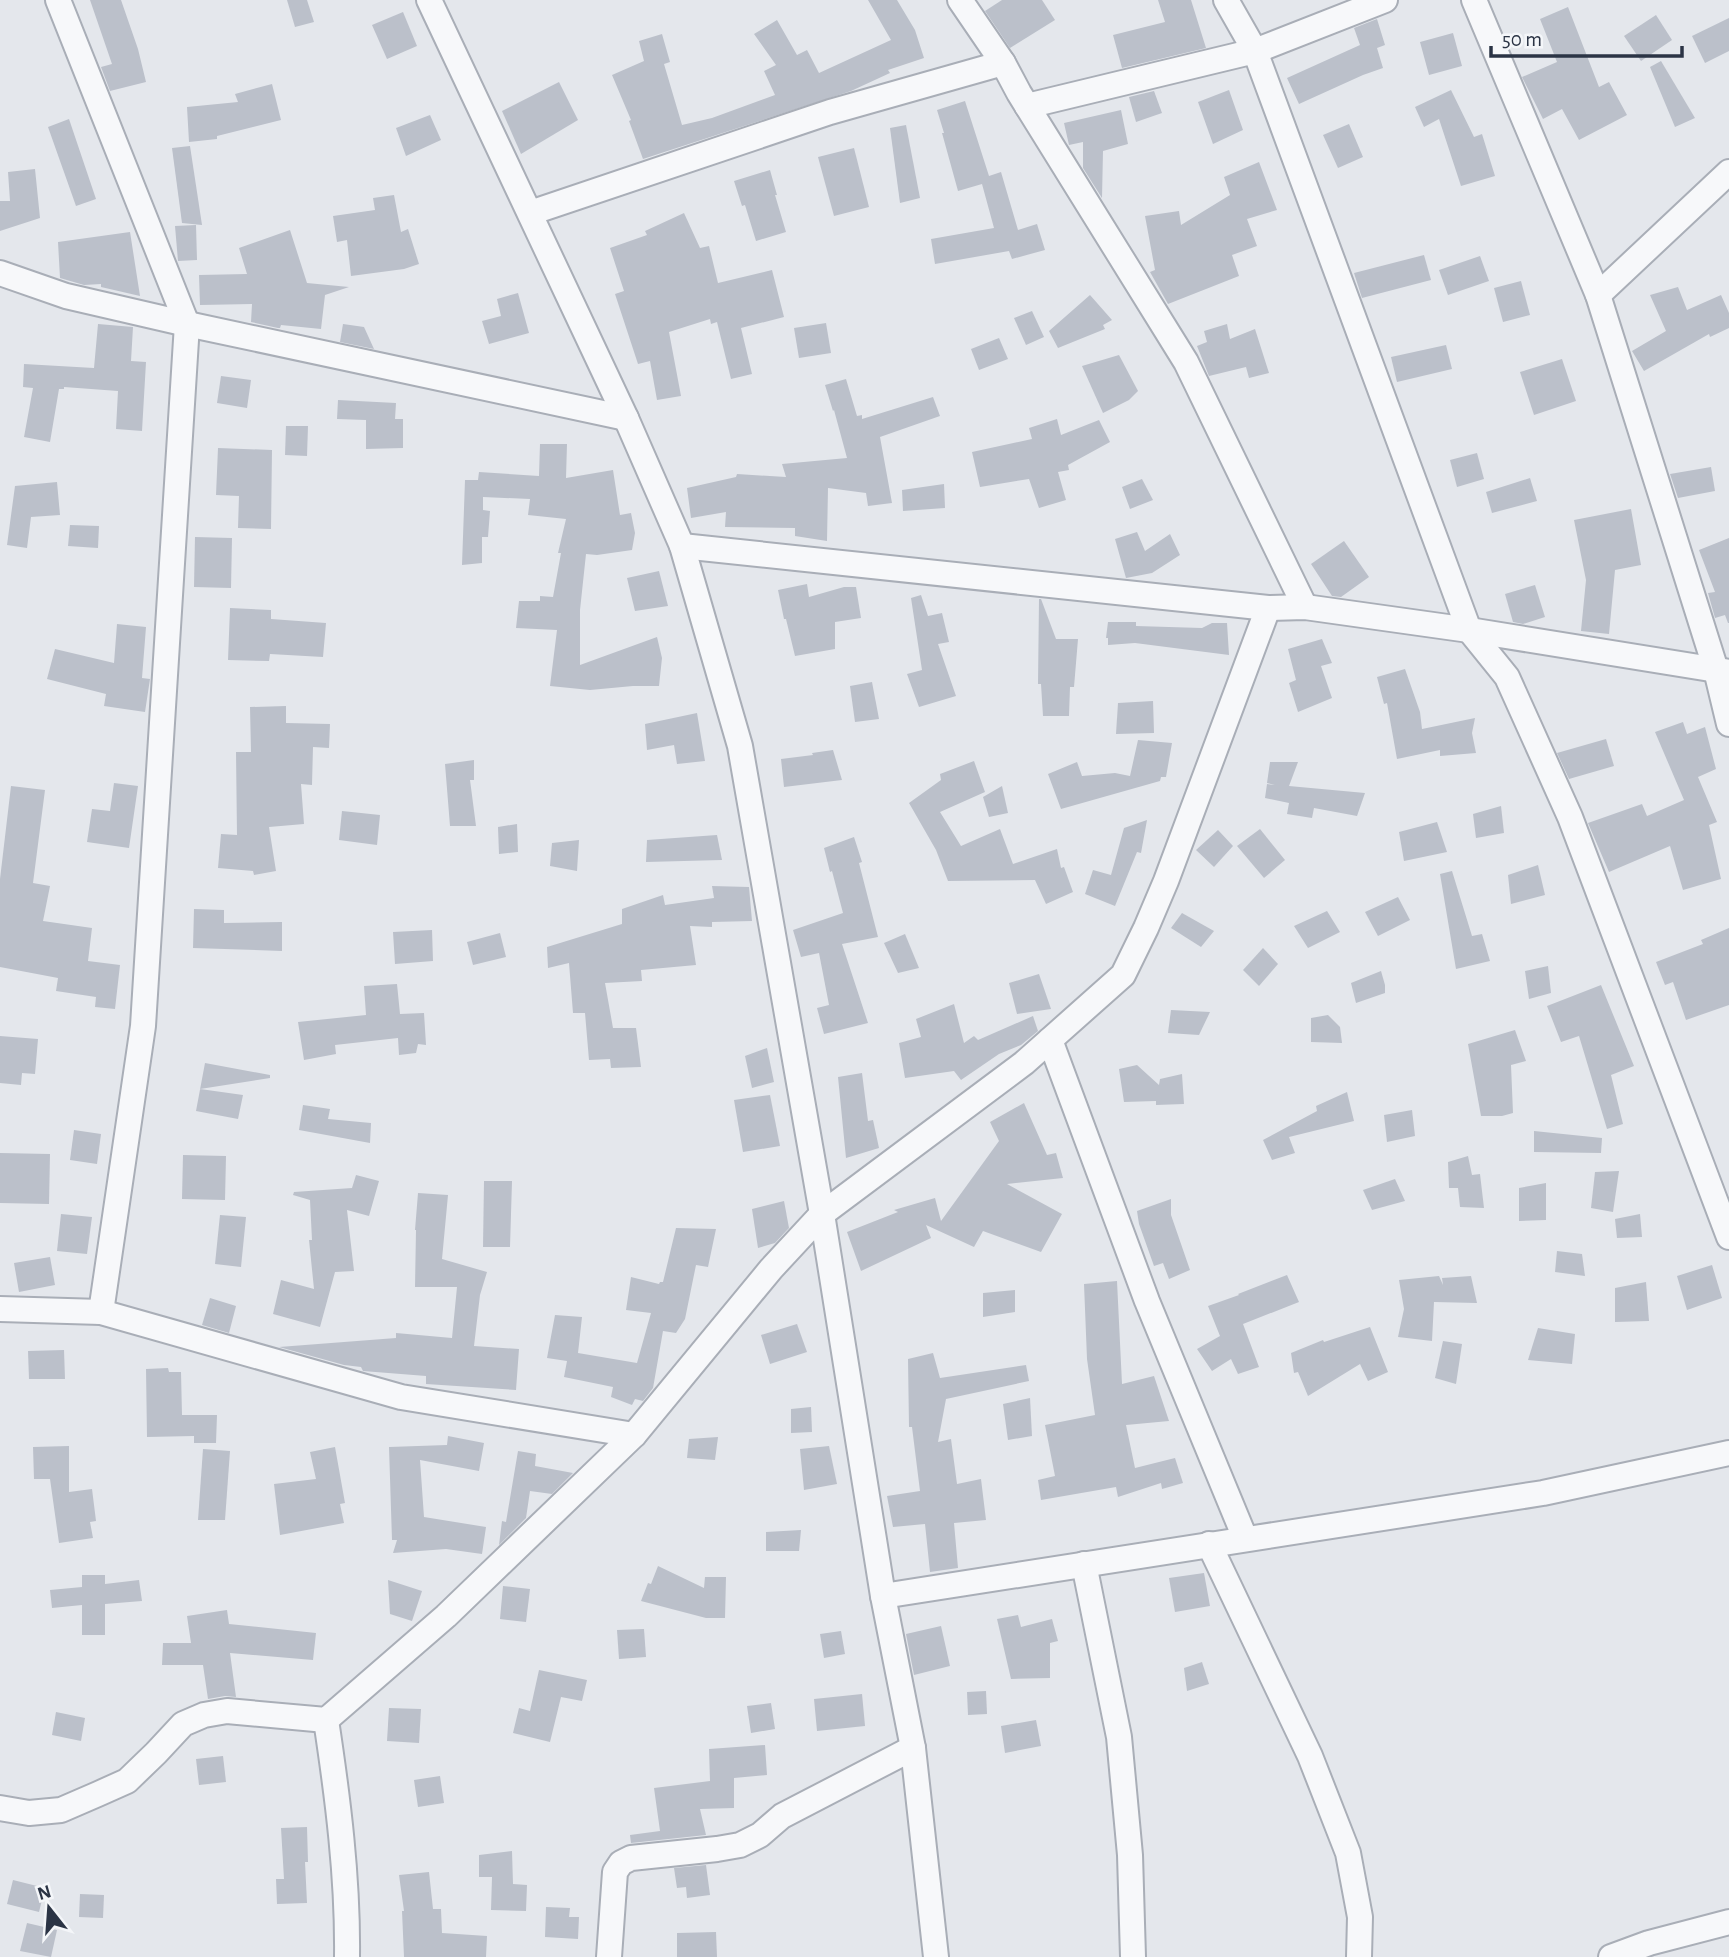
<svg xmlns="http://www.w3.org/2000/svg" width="1729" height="1957" viewBox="0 0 1729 1957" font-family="'Alegreya Sans',sans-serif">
<rect width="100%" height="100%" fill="#e4e7ec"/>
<g fill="#bbc0ca">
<path d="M90,0H121L138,49L146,82L110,91L101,67L112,64Z"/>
<path d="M287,0H307L314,22L295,27Z"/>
<path d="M868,0H897L915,30L924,58L888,70L890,73L851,91L643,159L629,121L631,120L612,75L644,61L639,41L662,34L670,62L664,64L682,125L712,118L775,95L764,71L776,65L754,34L777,20L797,55L807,50L819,73L891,40Z"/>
<path d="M1002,0H1042L1055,20L1010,48L985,11Z"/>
<path d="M1158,0H1191L1206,48L1122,68L1113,35L1165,22Z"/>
<path d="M1568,7L1599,87L1609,82L1627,115L1579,140L1562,109L1543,119L1522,77L1557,62L1540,19Z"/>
<path d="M403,12L417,46L387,59L372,25Z"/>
<path d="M1656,15L1672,40L1641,61L1624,36Z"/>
<path d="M1729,18V51L1705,63L1692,36Z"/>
<path d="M1377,19L1385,45L1377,48L1383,68L1363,75L1299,104L1287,78L1360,45L1354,28Z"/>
<path d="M1453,33L1462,66L1429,75L1420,42Z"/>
<path d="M1661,61L1695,118L1675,127L1650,67Z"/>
<path d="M559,82L578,120L521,154L502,111Z"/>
<path d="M272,84L281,120L217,136V139L189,142L187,107L238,102L235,94Z"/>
<path d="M1229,90L1243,130L1213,144L1198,102Z"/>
<path d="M1451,90L1474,137L1482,134L1495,176L1461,186L1439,119L1424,127L1415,107Z"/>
<path d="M1154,91L1162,113L1136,122L1129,97Z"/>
<path d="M965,101L989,176L1001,172L1018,230L1037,224L1045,250L1012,259L1009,251L935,264L931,239L994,228L982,184L958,191L942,133H944L937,110Z"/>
<path d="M1121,110L1128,144L1103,151L1102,198L1083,168V142L1069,145L1064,123Z"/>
<path d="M430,115L441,140L406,156L396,128Z"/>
<path d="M69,119L96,199L76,206L48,127Z"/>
<path d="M1349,124L1363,157L1338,168L1323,135Z"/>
<path d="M906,125L920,198L900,203L890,128Z"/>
<path d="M190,146L202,225L182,223L172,148Z"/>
<path d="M854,148L869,207L834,216L818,157Z"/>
<path d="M1259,162L1277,210L1247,219L1257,246L1232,255L1239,276L1168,304L1150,272L1155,270L1145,216L1179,211L1181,225L1230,195L1224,177Z"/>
<path d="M35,169L40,218L0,231V201H10L8,172Z"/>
<path d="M770,170L777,195H775L786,232L756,241L745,205L742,206L734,181Z"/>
<path d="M394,195L401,232L408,229L419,264L404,269L351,276L347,240L337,242L333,216L375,210L373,198Z"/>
<path d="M684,213L700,248L709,246L718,283L772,270L784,317L741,328L752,374L731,379L717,322L711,324L710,319L669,332L681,396L657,400L650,361L638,364L615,294L624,291L610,248L647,235L645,231Z"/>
<path d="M196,225L197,260L178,261L175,226Z"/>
<path d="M290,230L307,283L349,287L325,295L321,329L281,325L280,328H278L251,322L252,304L200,305L199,275L247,274L239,248Z"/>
<path d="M130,232L140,296L101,287V284L84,285L60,278L58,242Z"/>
<path d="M1424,255L1431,280L1362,298L1354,273Z"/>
<path d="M1480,256L1489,281L1448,295L1439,270Z"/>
<path d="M1521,281L1530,315L1503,322L1494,288Z"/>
<path d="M1678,287L1687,310L1721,295L1729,313V328L1710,337L1709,334L1644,371L1632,351L1666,331L1650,295Z"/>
<path d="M518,293L529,333L489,344L482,321L501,316L497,299Z"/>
<path d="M1090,295L1112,320L1103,325L1105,329L1058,348L1049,331Z"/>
<path d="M1032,311L1044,337L1026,345L1014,318Z"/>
<path d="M826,323L831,353L799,358L794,328Z"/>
<path d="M98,324L133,327L131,361L146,362L142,431L116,429L118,391L64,387V389H59L50,442L24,437L33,388L23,387L24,364L94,368Z"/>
<path d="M343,324L364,327L374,349L340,342Z"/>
<path d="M1227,324L1230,339L1255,329L1269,373L1249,378L1246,367L1209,376L1197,346L1207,342L1204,331Z"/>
<path d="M999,338L1008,359L979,370L971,349Z"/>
<path d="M1446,345L1452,369L1397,382L1391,357Z"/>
<path d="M1119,355L1138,391L1129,400L1103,413L1082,366Z"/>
<path d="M1562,359L1576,401L1534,415L1520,372Z"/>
<path d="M221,376L251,380L247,408L217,403Z"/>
<path d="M846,379L857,416L862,415V419L933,397L940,416L880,437L892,503L868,506L866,493L828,488L827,541L795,536V528L725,527L726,512L691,518L687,488L736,477L737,474L786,477L782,464L847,458L834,410L833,411L825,385Z"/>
<path d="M338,400L396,403L395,419H403V448L366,449V420L337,419Z"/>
<path d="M1057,419L1061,435L1099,420L1110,442L1068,465L1069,470L1058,472L1066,500L1039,508L1029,479L980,487L972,452L1032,439L1029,428Z"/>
<path d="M286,426H308L307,456L285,455Z"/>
<path d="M540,444H567L566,478L613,470L620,515L631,513L635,533L632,550L597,555L586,554L580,610V665L657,637L662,658L659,686H633L590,690L550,686L557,630L516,628L519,601H540V596L553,597L561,553H558L566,519L528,515L530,499L483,497V510L490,511L488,537H482V563L462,565L465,480H478L479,472L539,476Z"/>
<path d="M218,448L272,450L271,529L238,528L239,496L216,495Z"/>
<path d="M1477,453L1484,479L1457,487L1450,460Z"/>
<path d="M1711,467L1715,491L1678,498L1670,474Z"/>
<path d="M1530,478L1537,501L1492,513L1486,492Z"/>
<path d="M1142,479L1153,500L1130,509L1122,487Z"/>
<path d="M57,482L60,515L31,517L27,548L7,545L15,486Z"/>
<path d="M944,484L945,508L903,511L902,490Z"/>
<path d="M1631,509L1641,565L1615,570L1609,634L1581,631L1586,580L1574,520Z"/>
<path d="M70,525L99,526L98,548L68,546Z"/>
<path d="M1137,532L1145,551L1170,534L1180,555L1152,573L1126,578L1115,539Z"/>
<path d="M195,537L232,538L231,588L194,587Z"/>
<path d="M1729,538V623H1728L1725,615L1715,618L1708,593L1715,592L1699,550Z"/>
<path d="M1344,541L1369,577L1341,597L1332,596L1311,564Z"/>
<path d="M659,571L668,606L635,611L627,578Z"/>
<path d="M807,584L809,597L844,587H856L861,618L835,622V649L795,656L786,619H784L778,590Z"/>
<path d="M1535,585L1545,617L1523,624L1513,622L1505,594Z"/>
<path d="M921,595L928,616L942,613L949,642L938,644L956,696L919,707L907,674L922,670L911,598Z"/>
<path d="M1039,599H1041L1056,639H1078L1074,687H1070L1069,716H1043L1041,684H1038Z"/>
<path d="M230,608L271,610V619L326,623L323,657L270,654L269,661L228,660Z"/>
<path d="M1108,622H1136V626L1202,628L1212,623H1227L1229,655L1135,643L1108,645V638H1106Z"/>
<path d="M117,624L146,627L142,678L150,679L145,712L104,706L106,694L47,679L55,649L114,663Z"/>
<path d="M1322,639L1332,663L1321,666L1332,698L1298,712L1289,683L1296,680L1288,649Z"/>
<path d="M1405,669L1420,712L1422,729L1475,718L1472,733L1476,753L1440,756V750L1397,759L1387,703L1384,704L1377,677Z"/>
<path d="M872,682L879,719L855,722L850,686Z"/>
<path d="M1153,701L1154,733L1116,734L1118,703Z"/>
<path d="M286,706V723L330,724L329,748L313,747L312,785L301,784L304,824L269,827L276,871L254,875L253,871L218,868L221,834L237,835L236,752H251L250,707Z"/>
<path d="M697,713L705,761L677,764L674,745L647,750L645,724Z"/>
<path d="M1683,722L1687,734L1705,727L1716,769L1698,777L1717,822L1709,825L1721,879L1683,890L1670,846L1609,872L1588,823L1642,804L1647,816L1684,800L1655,732Z"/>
<path d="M1606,739L1614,766L1569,779L1557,753Z"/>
<path d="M1138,740L1172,743L1166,777H1161L1160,781L1061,809L1048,774L1077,762L1082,776L1115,773L1130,776Z"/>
<path d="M833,750L842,780L784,787L781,759L813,755L812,753Z"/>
<path d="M474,760V780H470L476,826H450L445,764Z"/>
<path d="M974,761L985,792L940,812L961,846L1000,829L1013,864L1057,849L1061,868L1064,867L1073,892L1046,904L1035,880L948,881L936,850L909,803L941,780L940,774Z"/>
<path d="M1270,762H1298L1289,786L1365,793L1357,816L1314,808L1312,818L1287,814L1289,803L1265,798L1267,784L1275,785L1267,783Z"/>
<path d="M114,783L138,786L129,848L87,842L92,809L110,811Z"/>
<path d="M11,786L45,790L33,883L50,886L43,921L92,928L88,961L120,965L115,1009L95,1007L96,997L56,991L58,978L0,967V879Z"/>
<path d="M1002,786L1008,813L989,817L983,797Z"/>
<path d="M1501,806L1504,833L1476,838L1473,814Z"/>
<path d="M342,811L380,815L377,845L339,840Z"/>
<path d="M1147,820L1141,853L1137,852L1115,906L1085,894L1093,870L1111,875L1124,828Z"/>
<path d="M1437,822L1447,852L1404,861L1399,832Z"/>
<path d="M517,824L518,852L499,854L498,827Z"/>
<path d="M1260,829L1285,860L1264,878L1237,846Z"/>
<path d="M1218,830L1233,846L1214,867L1196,850Z"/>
<path d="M717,835L722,860L646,862L647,840Z"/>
<path d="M854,837L862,862L859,863L878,937L842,944L868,1023L824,1034L817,1008L829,1005L819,953L801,957L793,930L843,913L832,871L830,872L824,848Z"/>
<path d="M579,840L577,871L550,866L552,843Z"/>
<path d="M1538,865L1545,895L1511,904L1508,875Z"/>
<path d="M1452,871L1472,936L1482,934L1490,961L1456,969L1440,874Z"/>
<path d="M712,886L749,887L752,921L712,922V927L690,926L696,965L641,970L642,981L605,983L613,1028H636L641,1067L611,1068L610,1059L589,1060L585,1013H573L569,963L548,968L547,947L622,924V909L663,895L665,905L714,898Z"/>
<path d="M1398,897L1410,920L1378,936L1365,912Z"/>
<path d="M194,909L224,910V923L282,922V951L193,948Z"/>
<path d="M1327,911L1340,932L1308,948L1294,926Z"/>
<path d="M1182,913L1214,931L1201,947L1171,928Z"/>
<path d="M1729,928V1005L1686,1020L1673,982L1665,985L1656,962L1703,944L1701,940Z"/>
<path d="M432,930L433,961L395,964L393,932Z"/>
<path d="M500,933L506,957L473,965L467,942Z"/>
<path d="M905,934L919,968L898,973L884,943Z"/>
<path d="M1263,948L1278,964L1259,986L1243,970Z"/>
<path d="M1548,966L1551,993L1529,999L1525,971Z"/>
<path d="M1381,971L1385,985V993L1356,1003L1351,983Z"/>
<path d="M1039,974L1051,1009L1017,1014L1009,983Z"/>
<path d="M397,984L400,1014L424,1013L426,1045L418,1044L416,1053L399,1055L398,1038L335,1045L336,1054L304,1060L298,1022L366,1015L364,986Z"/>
<path d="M1601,985L1634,1066L1611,1075L1623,1124L1607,1129L1579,1036L1561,1042L1547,1006Z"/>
<path d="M954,1004L964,1043L974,1036L978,1040L1033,1016L1038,1031L1021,1045L999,1054L961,1080L954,1071L905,1078L899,1043L921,1037L916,1019Z"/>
<path d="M1171,1010L1210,1012L1199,1035L1168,1033Z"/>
<path d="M1328,1015L1340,1027L1342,1043L1311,1042V1018Z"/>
<path d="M1515,1030L1526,1061L1511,1065L1513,1113L1502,1116H1481L1468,1044Z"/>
<path d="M0,1036L38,1039L35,1074L22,1073L21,1085L0,1083Z"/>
<path d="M767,1048L774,1082L752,1088L745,1056Z"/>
<path d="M205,1063L270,1075V1078L200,1089L243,1095L238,1119L196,1111Z"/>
<path d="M1137,1065L1159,1085L1160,1079L1182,1074L1184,1104L1156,1105V1101L1124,1102L1119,1069Z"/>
<path d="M862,1073L868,1121L873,1120L879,1148L846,1158L838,1077Z"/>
<path d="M1347,1092L1354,1121L1289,1137L1295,1153L1272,1160L1263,1140L1317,1111L1316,1106Z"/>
<path d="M770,1095L780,1146L743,1152L734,1100Z"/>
<path d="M1024,1103L1047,1155L1056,1153L1063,1178L1007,1184L1062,1214L1041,1252L983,1231L974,1247L926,1225L931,1238L861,1271L847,1232L898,1212L894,1210L935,1198L941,1221L999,1141L990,1122Z"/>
<path d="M303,1105L330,1109L328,1119L371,1123L370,1143L299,1130Z"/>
<path d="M1412,1110L1415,1136L1387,1142L1384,1115Z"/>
<path d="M74,1130L101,1134L97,1164L70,1160Z"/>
<path d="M1534,1131L1602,1138L1601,1153L1534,1152Z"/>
<path d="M0,1153L50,1154L49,1204L0,1203Z"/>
<path d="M183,1155L226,1156L225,1200L182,1199Z"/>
<path d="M1468,1156L1472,1175L1480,1174L1484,1208L1460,1207L1458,1188H1449L1448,1162Z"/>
<path d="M1619,1171L1613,1212L1591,1208L1595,1172Z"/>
<path d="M356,1175L379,1181L369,1216L347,1210L354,1271L335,1272L320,1327L273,1314L281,1280L314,1289L309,1240H312L310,1200L293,1195L294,1192L352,1188Z"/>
<path d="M1395,1179L1405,1201L1372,1210L1363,1190Z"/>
<path d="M484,1181H512L510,1247H483Z"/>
<path d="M1546,1183V1220L1519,1221V1188Z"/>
<path d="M418,1193L448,1195L442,1259L487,1272L480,1295L474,1346L519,1349L516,1390L426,1384V1376L363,1371L361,1367L344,1365L279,1347L396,1338V1333L452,1338L457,1287H415L416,1230H415Z"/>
<path d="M1171,1199V1215L1190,1270L1169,1279L1163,1263L1154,1266L1139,1224L1137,1211Z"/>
<path d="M784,1201L789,1228L775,1243L758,1248L752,1209Z"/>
<path d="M61,1214L92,1217L87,1254L57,1251Z"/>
<path d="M1640,1214L1642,1237L1617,1238L1615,1219Z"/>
<path d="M220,1215L246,1217L241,1267L215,1264Z"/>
<path d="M676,1228L716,1229L708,1267L696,1265L685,1319L676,1333L663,1331L653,1388L643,1401L635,1399L632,1405L611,1397L613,1387L564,1377L567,1361L547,1358L555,1315L582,1317L578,1353L637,1363L651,1313L626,1310L631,1277L659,1284L660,1282H663Z"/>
<path d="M1557,1251L1582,1254L1585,1276L1555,1272Z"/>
<path d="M50,1257L55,1285L19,1292L14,1263Z"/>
<path d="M1712,1265L1722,1298L1687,1310L1677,1276Z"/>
<path d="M1287,1275L1299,1302L1243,1324L1259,1367L1238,1374L1231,1359L1212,1371L1197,1349L1220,1336L1208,1306L1239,1295L1238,1294Z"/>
<path d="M1439,1276L1443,1285L1442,1278L1471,1276L1477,1303L1434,1302L1432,1341L1398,1337L1404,1309L1399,1280Z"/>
<path d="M1117,1281L1122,1384L1154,1376L1169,1421L1126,1425L1135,1468L1175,1458L1183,1483L1162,1489L1161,1483L1118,1497L1116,1487L1041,1500L1038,1480L1055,1476L1045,1425L1095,1415L1087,1359L1084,1284Z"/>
<path d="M1646,1282L1649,1321L1615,1322V1288Z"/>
<path d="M1015,1290V1312L983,1317V1293Z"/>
<path d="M210,1298L236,1306L229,1333L202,1325Z"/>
<path d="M797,1324L807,1352L770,1364L761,1335Z"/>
<path d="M1370,1327L1388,1372L1368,1381L1360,1364L1308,1396L1298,1372L1294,1373L1291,1353L1323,1340L1324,1342Z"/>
<path d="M1538,1328L1575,1334L1572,1364L1528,1360Z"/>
<path d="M1443,1341L1462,1344L1456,1384L1435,1378Z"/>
<path d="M64,1350L65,1379H29L28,1351Z"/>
<path d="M933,1353L940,1378L1026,1365L1029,1381L946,1399L938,1442L951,1439L957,1484L981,1479L986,1520L954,1523L958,1568L930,1572L925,1524L893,1527L887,1496L920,1491L912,1427H909L908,1359Z"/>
<path d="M168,1368L169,1372H181L182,1415H217L216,1443H194V1436L147,1437L146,1369Z"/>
<path d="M1030,1398L1032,1436L1008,1440L1003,1404Z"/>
<path d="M811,1407L812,1432L791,1433V1409Z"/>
<path d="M448,1436L484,1443L479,1471L420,1460L424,1517L486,1527L482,1554L446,1549L393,1553L397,1540H392L389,1447L447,1445Z"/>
<path d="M718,1437L715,1460L687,1458L689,1439Z"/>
<path d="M69,1446V1492L92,1489L96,1521L90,1522L93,1538L59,1543L50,1479H34L33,1447Z"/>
<path d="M829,1446L837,1484L804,1490L800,1449Z"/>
<path d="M335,1447L345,1503L340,1504L344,1523L280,1535L274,1484L316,1479L310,1452Z"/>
<path d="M203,1449L230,1451L225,1520H198Z"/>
<path d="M518,1451L536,1454L535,1466L573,1473L552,1494L530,1491L526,1518L499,1545L502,1521L506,1522Z"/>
<path d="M801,1530L799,1551H766V1532Z"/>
<path d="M658,1566L704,1588L705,1577H726L725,1618H706L641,1601L648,1583L651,1584Z"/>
<path d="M1204,1573L1210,1606L1175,1612L1169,1578Z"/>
<path d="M82,1575H105V1584L139,1580L142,1601L105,1604V1635H82V1605L52,1608L50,1590L82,1587Z"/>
<path d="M388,1580L422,1591L412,1621L390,1614Z"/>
<path d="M503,1586L530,1589L526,1622L500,1619Z"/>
<path d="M227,1610L229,1624L316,1633L313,1660L230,1653L236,1697L225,1696L208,1699L203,1665H162L163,1643H191L187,1616Z"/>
<path d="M1018,1615L1021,1627L1052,1619L1058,1641L1050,1643V1678L1011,1679L997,1619Z"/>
<path d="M941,1626L950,1666L914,1675L906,1634Z"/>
<path d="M644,1629L646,1657L619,1659L617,1630Z"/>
<path d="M841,1631L845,1654L824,1658L820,1634Z"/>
<path d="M1202,1662L1209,1684L1187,1691L1184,1668Z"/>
<path d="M539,1670L587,1680L582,1701L561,1697L550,1742L513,1733L519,1708L530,1711Z"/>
<path d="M986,1691L987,1714L968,1715L967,1692Z"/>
<path d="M862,1694L865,1726L817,1731L814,1699Z"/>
<path d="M771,1703L775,1729L751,1733L747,1706Z"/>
<path d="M389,1708L421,1709L419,1743L387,1741Z"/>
<path d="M56,1712L85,1718L81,1741L52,1735Z"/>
<path d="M1036,1720L1041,1746L1005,1753L1001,1726Z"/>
<path d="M765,1745L767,1775L734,1778V1808L700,1809L706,1835L631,1843L630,1835L660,1831L654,1788L710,1781L709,1749Z"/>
<path d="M223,1756L226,1782L199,1785L196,1759Z"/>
<path d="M440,1776L444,1803L418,1807L414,1780Z"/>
<path d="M307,1827L308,1862H305L307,1903L277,1904L276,1879H284L281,1828Z"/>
<path d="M512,1851L513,1884L527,1885L526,1911L491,1910L492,1877H479V1855Z"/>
<path d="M706,1865L710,1895L687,1898L686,1887L677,1888L674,1868Z"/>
<path d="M429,1872L433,1909H441L442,1933L487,1936L486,1957H404L402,1911H404L399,1875Z"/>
<path d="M13,1880L45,1888L39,1912L7,1904Z"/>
<path d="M80,1894L104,1895L103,1918L79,1917Z"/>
<path d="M546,1907L570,1908L569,1917H579L578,1939L545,1937Z"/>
<path d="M27,1923L57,1930L51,1957L20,1951Z"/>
<path d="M716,1932L717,1957H677V1933Z"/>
</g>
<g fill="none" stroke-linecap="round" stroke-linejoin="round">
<defs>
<g id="street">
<path d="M58,0L187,324L143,1026L101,1312"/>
<path d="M429,0L626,418L682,546L740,746L822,1214L883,1596L913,1748L936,1957"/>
<path d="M960,0L1003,63L1019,93L1186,362L1305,607"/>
<path d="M1226,0L1255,51L1469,630L1507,677L1570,817L1729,1237"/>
<path d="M1474,0L1598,295L1716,670L1729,724"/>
<path d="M1027,106L1255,51L1385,0"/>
<path d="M530,213L830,112L1003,63"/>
<path d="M0,273L66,296L187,324L626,418"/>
<path d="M1598,295L1729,172"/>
<path d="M682,546L1268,608L1305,607L1469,630L1729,672"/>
<path d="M1050,1040L1147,1301L1245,1538"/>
<path d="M0,1309L101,1312L401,1397L634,1435"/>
<path d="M1209,1544L1310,1756L1348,1853L1360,1917L1359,1957"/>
<path d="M1084,1564L1119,1737L1130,1855L1133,1957"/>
<path d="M883,1596L1543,1493L1729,1453"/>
<path d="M326,1720C338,1799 348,1878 347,1957"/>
<path d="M0,1808L29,1813L61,1810L98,1794L127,1781L156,1753L183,1724L204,1715L227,1711L326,1720L446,1616L634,1435L771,1269L822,1214L1024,1063L1123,975L1146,928L1166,881L1268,608"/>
<path d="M609,1957L615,1872L621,1863L631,1858L717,1849L740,1845L760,1835L782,1816L913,1748"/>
<path d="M1611,1957L1649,1943L1729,1922"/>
</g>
</defs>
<use href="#street" stroke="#a9aeb7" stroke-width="28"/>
<use href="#street" stroke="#f7f8fa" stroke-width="24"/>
</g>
<g transform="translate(49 1908) rotate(343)" stroke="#f4f6f9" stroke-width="5" paint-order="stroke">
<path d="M0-5L12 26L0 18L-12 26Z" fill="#2b3445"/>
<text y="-10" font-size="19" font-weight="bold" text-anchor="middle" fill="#2b3445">N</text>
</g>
<path d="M1491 46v10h191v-10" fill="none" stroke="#2b3445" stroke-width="3.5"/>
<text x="1502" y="46" font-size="21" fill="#2b3445" stroke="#f4f6f9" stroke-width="5" paint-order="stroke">50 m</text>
</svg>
